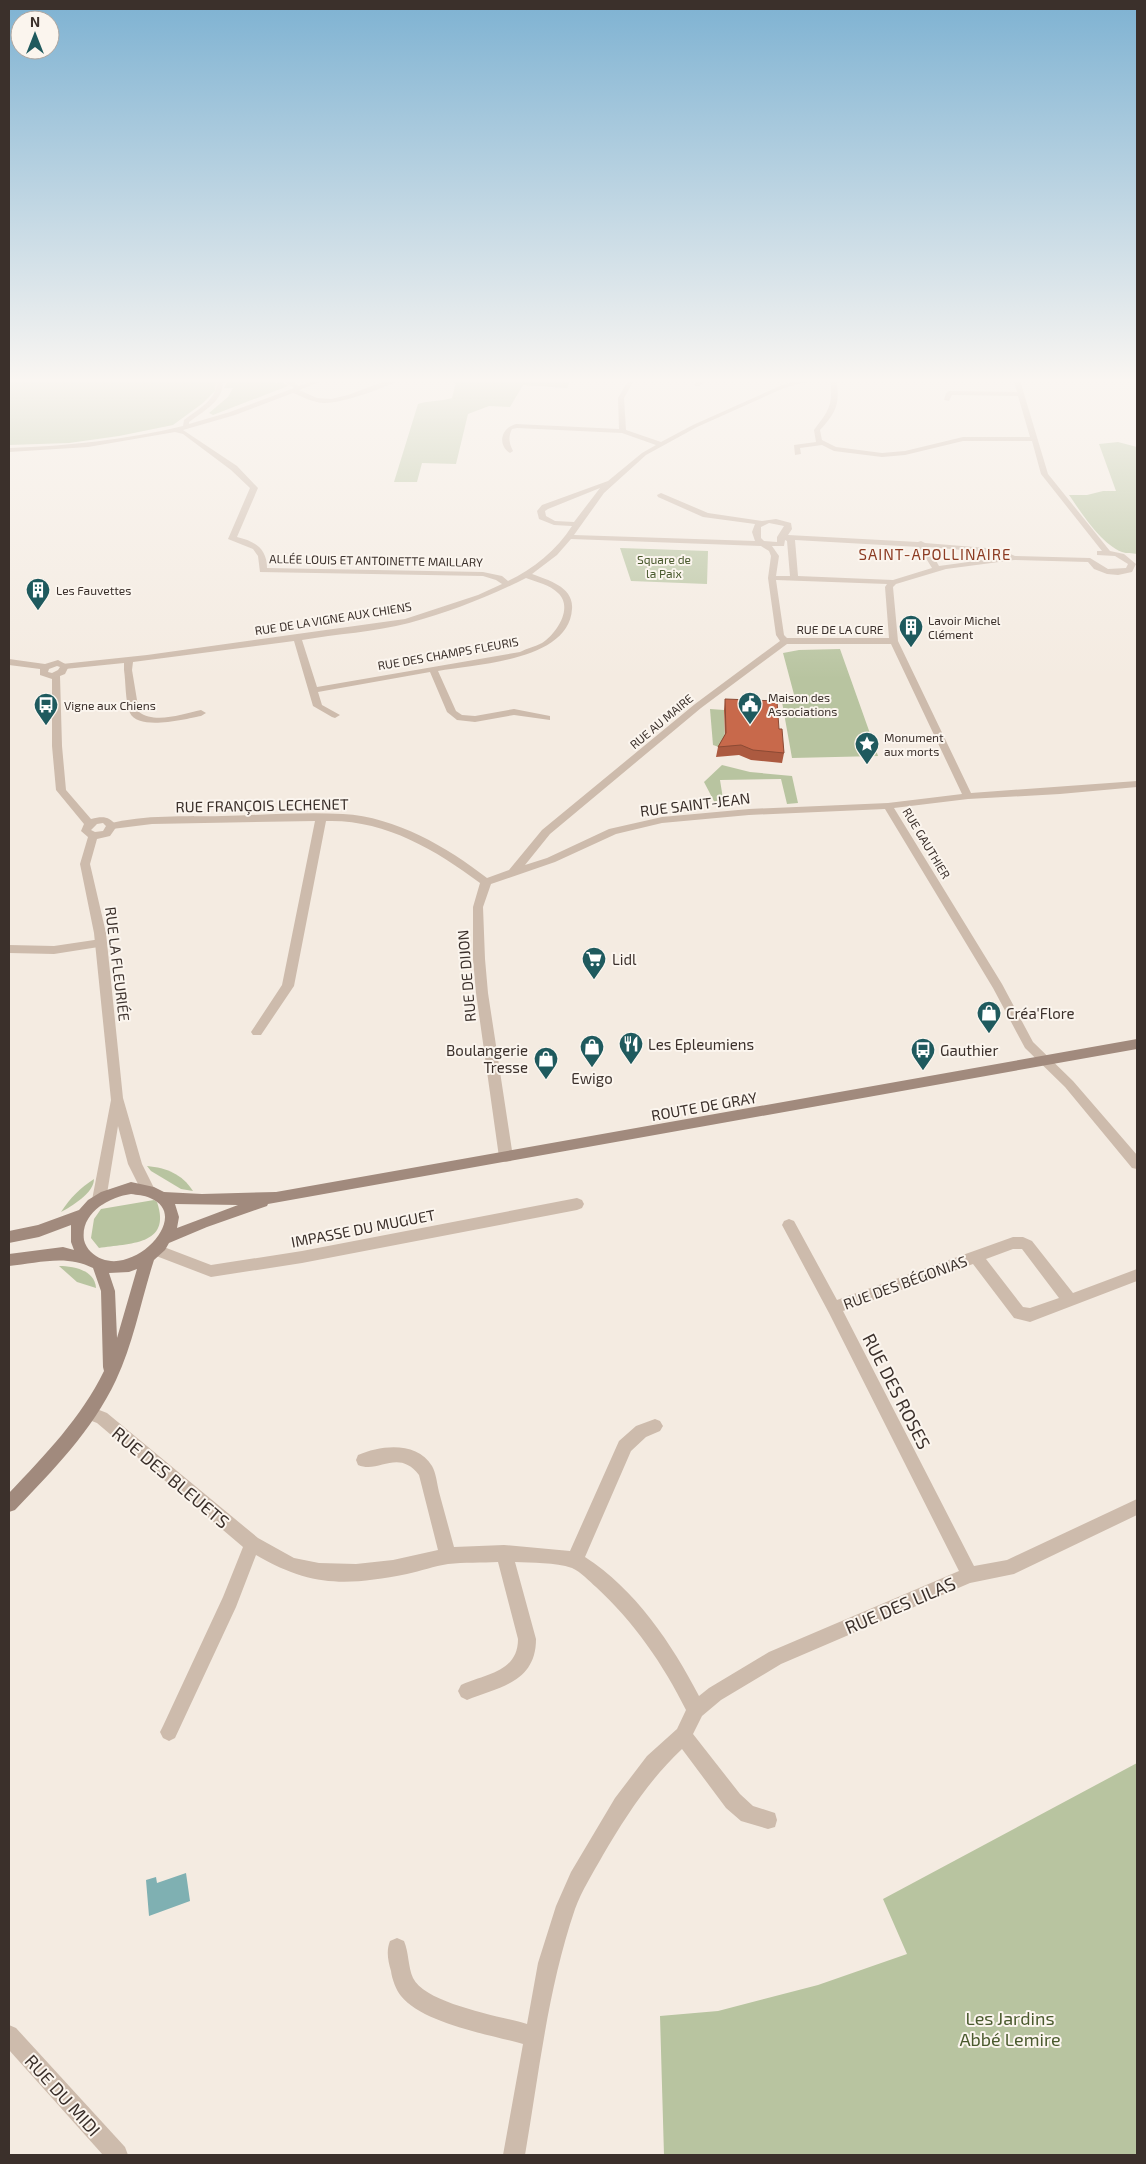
<svg xmlns="http://www.w3.org/2000/svg" width="1146" height="2164" viewBox="0 0 1146 2164" font-family="'Exo 2',sans-serif">
<rect width="100%" height="100%" fill="#f4ebe1"/>
<g fill="#b8c4a0">
<path d="M9,377H213L216,383L215,391L203,403L173,425L119,436L69,443L9,445Z"/>
<path d="M224,377H268L266,378L275,383L282,382L288,386L213,415L209,413L228,397L233,388H224L227,382Z"/>
<path d="M462,377H572L567,388L523,385L510,407L489,406L468,414L456,464L422,463L417,482H394L418,404C429,400 440,402 452,398L457,378Z"/>
<path d="M1118,442L1137,447V554C1132,553 1127,554 1122,552C1101,544 1081,512 1069,495H1087L1103,491H1116L1099,444Z"/>
<path d="M620,548L708,551L707,584L631,581Z"/>
<path d="M840,649L878,756L792,758L782,702H796L783,653L799,650Z"/>
<path d="M710,709L724,710L725,743L722,748L713,745Z"/>
<path d="M722,765L750,772L792,776L798,803L787,804L781,779L720,780L724,805L717,807L704,782Z"/>
<path d="M147,1166C167,1168 182,1174 193,1191L181,1189L151,1171Z"/>
<path d="M94,1179C94,1193 72,1206 61,1212C70,1198 80,1188 94,1179Z"/>
<path d="M154,1200L157,1202C172,1246 129,1243 99,1248L91,1238L94,1219L101,1209Z"/>
<path d="M59,1266C73,1266 95,1270 96,1288L77,1282Z"/>
<path d="M1137,1763V2155H664L660,2016L718,2011L818,1985L907,1954L883,1899Z"/>
</g>
<path fill="#7fb0b2" d="M186,1873L190,1901L149,1916L146,1880L156,1877L157,1883Z"/>
<g fill="none" stroke-linecap="round" stroke-linejoin="round">
<g fill="#cdbbac" fill-rule="evenodd">
<path d="M216,377H222C228,398 204,411 189,422V424L230,412L294,388L278,377H285L299,386L324,377H332L299,390L317,398L331,399L348,395L396,377H404C389,387 341,404 323,403C312,402 303,397 293,393L235,415L183,430L237,466L258,488L237,537C254,541 267,548 267,568L483,572L502,576L508,581C533,569 557,550 572,526L554,525L539,519L537,511L542,505L608,481L642,453L656,445L622,433L517,428L512,429C508,437 509,443 513,451L510,453C497,445 501,428 516,424L619,429L618,398L630,377H636L624,398L626,430L661,442L693,425L780,386L801,379L836,377C840,402 838,411 820,430L822,440L836,447L882,453L905,451L963,437H1030L1018,396L952,395L949,401L944,400L946,393L949,391L1017,392L1013,377H1019L1048,474L1110,551L1124,554L1136,564L1132,572L1118,575L1107,574L1094,569L1088,562L1014,560L946,569L896,584L893,587L898,641L971,793L1137,781V787L1060,794L968,799L894,808L1002,984L1033,1042L1073,1081L1137,1155V1169L1132,1168L1065,1087L1025,1048L993,988L885,809L749,815L662,823L616,834L555,862L491,884L483,907L485,959L488,993L513,1157L511,1161L506,1162L501,1161L499,1157L476,993L473,959V907L480,883C435,849 383,819 326,821L294,986L261,1035H253L251,1032L253,1029L282,985L315,821L152,824L112,829L107,826L108,824C145,814 185,817 222,816C262,815 303,812 343,814C396,817 447,847 487,878L509,870L542,830L695,704L780,641L776,635L768,578L771,556L769,551L761,546L571,539L557,555L532,574C548,580 574,587 572,609C569,661 476,664 438,671L456,711L462,715L475,716L514,709L550,716V720L514,715L475,722L457,720L447,712L430,672L318,692L322,705L340,715L335,718L332,717L313,706L294,641L133,662L132,670L139,712C155,724 183,714 201,710L206,713L201,716C186,719 138,731 130,713C125,701 126,683 124,670V663L65,669L61,666L62,664L147,655L405,619L478,595L502,584L496,580L483,576L260,572L258,556L253,549L228,539L250,488L231,470L183,434L175,432L88,447L9,452V448C68,446 125,440 183,426L184,420C198,409 221,398 216,377ZM830,378C833,405 830,409 814,430L816,442L794,445L795,455L801,454L800,448L822,445L834,451L882,457L905,455L963,441H1032L1041,474L1102,551H1097V555L1115,556L1128,564L1126,568L1108,569L1090,558L1015,556L999,549L925,543L921,541L918,542L788,535L792,529L791,523L776,519L762,521L708,513L661,493L657,495L658,497L703,517L755,524L752,532L755,541L574,535L604,493L646,455L697,427L784,388L802,383ZM600,488L574,522L555,521L546,516L545,511L548,509ZM769,523L784,526L777,537V542L764,541L761,538V527ZM785,540L787,541L790,576H776L779,556L772,546H784ZM795,540L919,547L932,568L893,580L798,576ZM928,547L997,553L1005,557L939,566ZM526,578C537,582 550,585 558,593C574,608 556,634 542,643C535,647 527,648 520,652L317,687L302,640C336,634 375,632 409,623C450,612 490,596 526,578ZM776,580L887,584L885,587L889,638H787L784,635ZM787,644H891L962,794L888,803L749,809L662,817L609,829L547,858L525,865L550,834L701,708Z"/>
<path d="M702,377H708L699,386H695V384Z"/>
<path d="M101,939L107,943L105,946L54,954L9,953V945L54,946Z"/>
<path d="M577,1198L582,1200L584,1204L582,1208L577,1210L302,1263L211,1277L151,1254L149,1250L151,1246L156,1244L211,1265L302,1251Z"/>
<path d="M789,1219L794,1221L837,1300L1013,1237H1023L1032,1241L1073,1293L1137,1269V1281L1030,1322L1014,1318L973,1264L843,1311L974,1566L1007,1560L1137,1499V1515L1014,1574L970,1583L781,1664L721,1700L702,1716L693,1734L740,1794L753,1806L775,1813L777,1820L775,1827L768,1829L741,1821L726,1808L682,1749C649,1780 626,1816 603,1855C593,1873 582,1890 575,1909C548,1988 539,2073 525,2155H503L523,2044C491,2035 422,2023 401,1996C396,1990 392,1979 391,1971C388,1961 386,1951 390,1941L397,1938L404,1941C409,1953 408,1967 413,1978C426,2004 500,2016 527,2024L538,1963L556,1906L571,1872L615,1798L647,1756L677,1729L686,1710C663,1664 634,1622 596,1587C589,1581 581,1572 572,1568C555,1562 532,1563 515,1562L536,1639C536,1682 500,1687 467,1700L461,1697L458,1691L461,1685C486,1674 518,1672 518,1639L498,1562C482,1563 464,1562 448,1564C434,1566 421,1571 407,1574C346,1586 311,1587 256,1555L236,1607L175,1738L169,1741L163,1738L160,1732L163,1726L223,1597L243,1547L97,1423L84,1418L81,1413L84,1408L89,1406L107,1413L258,1538L294,1558L319,1563L356,1564L393,1560L438,1550L419,1475C398,1448 379,1474 358,1465L356,1460L358,1455C381,1445 417,1441 432,1466C436,1473 437,1483 439,1492C444,1510 449,1529 454,1547L504,1545L570,1551L619,1441L636,1426L655,1419L660,1421L663,1426L660,1431L646,1437L631,1451L585,1557C635,1589 672,1644 699,1696L709,1688L769,1652L959,1571L829,1313L782,1225L784,1221ZM1013,1249H1022L1059,1298L1030,1308L1023,1307L986,1259Z"/>
<path d="M9,2025L16,2028L125,2147L128,2155H103L9,2050Z"/>
</g>
<path fill="#cdbbac" fill-rule="evenodd" d="M9,659L45,664L58,660L69,666L65,674L60,676L62,746L66,790L91,819C103,816 109,816 117,826L110,836L97,839L90,864L106,933L123,1098L142,1164L154,1188L152,1192L147,1194L142,1192L128,1164L118,1126L106,1200L104,1204L99,1206L94,1204L92,1200L111,1100L94,933L80,864L88,837L81,831L84,824L56,790L52,746V679L40,675V669L9,665ZM57,666L60,667L58,670L52,673L48,672L49,669ZM103,823L106,826L103,831L95,832L91,830L97,824Z"/>
<path fill="#a18a7d" fill-rule="evenodd" d="M1137,1039V1049L268,1204L267,1206L207,1227L169,1243L165,1250L154,1260C141,1300 134,1342 116,1380C92,1431 53,1470 15,1510L9,1512V1493C45,1455 81,1418 104,1371L103,1367L101,1291L93,1268C67,1254 37,1263 9,1266V1254L63,1247L74,1250L71,1242V1225L39,1237L9,1243V1231L38,1225L79,1210L88,1200L101,1192L131,1182L154,1187L164,1192L202,1194L276,1192ZM131,1194C137,1195 144,1195 150,1198C191,1214 139,1273 102,1259C94,1256 86,1249 84,1240C80,1213 109,1197 131,1194ZM175,1204L238,1205L177,1228L179,1217ZM137,1269L117,1338L115,1291L109,1273L129,1272Z"/>
</g>
<path fill="#ac5a40" d="M725,699L779,729L784,753L782,763L751,760L739,755L716,757L718,747L725,735L724,710Z"/>
<path fill="#c8694b" stroke="#8c4a34" d="M725,699L777,701L779,729H782L784,753L753,750L741,745L718,747L726,733Z"/>
<linearGradient id="sky" x2="0" y2="1"><stop stop-color="#7eb2d2"/><stop offset="0.56" stop-color="#faf6f2"/><stop offset="1" stop-color="#faf6f2" stop-opacity="0"/></linearGradient>
<rect width="1146" height="679" fill="url(#sky)"/>
<defs>
<symbol id="building-pin" viewBox="-11 -11 22 30"><path d="M0 17L-7.5 6A9.5 9.5 0 1 1 7.5 6Z" fill="#1f5a5e" stroke="#fbf5ee"/><path d="M-4-6H4V6H1V3H-1V6H-4ZM-2.5-4.3h1.7v1.8h-1.7ZM.8-4.3h1.7v1.8H.8ZM-2.5-1h1.7V.8h-1.7ZM.8-1h1.7V.8H.8Z" fill="#fff"/></symbol>
<symbol id="civic-pin" viewBox="-11 -11 22 30"><path d="M0 17L-7.5 6A9.5 9.5 0 1 1 7.5 6Z" fill="#1f5a5e" stroke="#fbf5ee"/><path d="M-.6-6.5H3V-4.5H.6V-3L4-1V1h2V6H-6V1h2V-1L-.6-3ZM-1.2 2.5V6h2.4V2.5Z" fill="#fff"/></symbol>
<symbol id="bus-pin" viewBox="-11 -11 22 30"><path d="M0 17L-7.5 6A9.5 9.5 0 1 1 7.5 6Z" fill="#1f5a5e" stroke="#fbf5ee"/><path d="M-5-6H5V4H4V6H2V4H-2V6H-4V4H-5ZM-3.5-4V0h7V-4ZM-3.5 1.2v1.5H-2V1.2ZM2 1.2v1.5H3.5V1.2Z" fill="#fff"/></symbol>
<symbol id="sight-pin" viewBox="-11 -11 22 30"><path d="M0 17L-7.5 6A9.5 9.5 0 1 1 7.5 6Z" fill="#1f5a5e" stroke="#fbf5ee"/><path d="M0-6L1.8-2.2L6-1.7L2.9 1.2L3.7 5.4L0 3.3L-3.7 5.4L-2.9 1.2L-6-1.7L-1.8-2.2Z" fill="#fff"/></symbol>
<symbol id="supermarket-pin" viewBox="-11 -11 22 30"><path d="M0 17L-7.5 6A9.5 9.5 0 1 1 7.5 6Z" fill="#1f5a5e" stroke="#fbf5ee"/><path d="M-6-5.5h2.5l.6 2H6L4.5 2H-2.5L-4.4-4H-6ZM-1.5 3.2a1.3 1.3 0 1 0 .1 0ZM3 3.2a1.3 1.3 0 1 0 .1 0Z" fill="#fff"/></symbol>
<symbol id="shop-pin" viewBox="-11 -11 22 30"><path d="M0 17L-7.5 6A9.5 9.5 0 1 1 7.5 6Z" fill="#1f5a5e" stroke="#fbf5ee"/><path d="M-5-2.5h2.3a2.7 3.5 0 0 1 5.4 0H5L5.5 6h-11ZM-1.5-2.5h3a1.5 2.3 0 0 0-3 0Z" fill="#fff"/></symbol>
<symbol id="restaurant-pin" viewBox="-11 -11 22 30"><path d="M0 17L-7.5 6A9.5 9.5 0 1 1 7.5 6Z" fill="#1f5a5e" stroke="#fbf5ee"/><path d="M-5-6h1v4h1v-4h1v4h1v-4h1v5L-1.5 .5V6h-2V.5L-5-1ZM5-6V6H3V1.5H1.5Q1.5-4 5-6Z" fill="#fff"/></symbol>
</defs>
<g fill-rule="evenodd">
<use href="#building-pin" x="24" y="576" width="28" height="38"/>
<use href="#building-pin" x="897" y="613" width="28" height="38"/>
<use href="#civic-pin" x="736" y="690" width="28" height="38"/>
<use href="#bus-pin" x="32" y="691" width="28" height="38"/>
<use href="#sight-pin" x="853" y="730" width="28" height="38"/>
<use href="#supermarket-pin" x="580" y="945" width="28" height="38"/>
<use href="#shop-pin" x="975" y="999" width="28" height="38"/>
<use href="#restaurant-pin" x="617" y="1030" width="28" height="38"/>
<use href="#shop-pin" x="578" y="1033" width="28" height="38"/>
<use href="#bus-pin" x="909" y="1036" width="28" height="38"/>
<use href="#shop-pin" x="532" y="1045" width="28" height="38"/>
</g>
<g text-anchor="middle" dominant-baseline="central" stroke-width="4" stroke-linejoin="round" paint-order="stroke">
<g font-size="12" fill="#4a5a2e" stroke="#fbf5ee">
<text x="664" y="559">Square de<tspan x="664" dy="14">la Paix</tspan></text>
</g>
<g font-size="12" fill="#3b302b" stroke="#fbf5ee">
<text transform="translate(376 560) rotate(1)">ALLÉE LOUIS ET ANTOINETTE MAILLARY</text>
<text transform="translate(333 618) rotate(-9)">RUE DE LA VIGNE AUX CHIENS</text>
<text x="840" y="629">RUE DE LA CURE</text>
<text transform="translate(448 653) rotate(-10)">RUE DES CHAMPS FLEURIS</text>
<text transform="translate(661 721) rotate(-40)">RUE AU MAIRE</text>
<text transform="translate(927 843) rotate(59)">RUE GAUTHIER</text>
</g>
<g font-size="12" fill="#3b302b" stroke="#fbf5ee" text-anchor="start">
<text x="56" y="590">Les Fauvettes</text>
<text x="928" y="620">Lavoir Michel<tspan x="928" dy="14">Clément</tspan></text>
<text x="768" y="697">Maison des<tspan x="768" dy="14">Associations</tspan></text>
<text x="64" y="705">Vigne aux Chiens</text>
<text x="884" y="737">Monument<tspan x="884" dy="14">aux morts</tspan></text>
</g>
<g font-size="15" letter-spacing="1" fill="#8c3b22" stroke="#fbf5ee">
<text x="935" y="554">SAINT-APOLLINAIRE</text>
</g>
<g font-size="15" fill="#3b302b" stroke="#fbf5ee">
<text transform="translate(695 804) rotate(-7)">RUE SAINT-JEAN</text>
<text transform="translate(262 805) rotate(-1)">RUE FRANÇOIS LECHENET</text>
<text transform="translate(118 964) rotate(83)">RUE LA FLEURIÉE</text>
<text transform="translate(466 976) rotate(-95)">RUE DE DIJON</text>
<text transform="translate(704 1106) rotate(-10)">ROUTE DE GRAY</text>
<text transform="translate(363 1228) rotate(-11)">IMPASSE DU MUGUET</text>
<text transform="translate(905 1282) rotate(-20)">RUE DES BÉGONIAS</text>
</g>
<g font-size="15" fill="#3b302b" stroke="#fbf5ee" text-anchor="start">
<text x="612" y="959">Lidl</text>
<text x="1006" y="1013">Créa'Flore</text>
<text x="648" y="1044">Les Epleumiens</text>
<text x="528" y="1050" text-anchor="end">Boulangerie<tspan x="528" dy="17">Tresse</tspan></text>
<text x="940" y="1050">Gauthier</text>
<text x="592" y="1078" text-anchor="middle">Ewigo</text>
</g>
<g font-size="18" fill="#3b302b" stroke="#fbf5ee">
<text transform="translate(897 1391) rotate(63)">RUE DES ROSES</text>
<text transform="translate(171 1477) rotate(40)">RUE DES BLEUETS</text>
<text transform="translate(900 1605) rotate(-23)">RUE DES LILAS</text>
<text transform="translate(63 2095) rotate(48)">RUE DU MIDI</text>
</g>
<g font-size="18" fill="#4a5a2e" stroke="#fbf5ee">
<text x="1010" y="2018">Les Jardins<tspan x="1010" dy="21">Abbé Lemire</tspan></text>
</g>
</g>
<rect width="1146" height="2164" fill="none" stroke="#3b302b" stroke-width="20"/>
<g transform="translate(35 35)"><circle r="24" fill="#fbf5ee" stroke="#aea6a0"/>
<path d="M0-4L9 19L0 12L-9 19Z" fill="#1f5a5e"/>
<text y="-8" font-size="14" font-weight="bold" text-anchor="middle" fill="#3b302b">N</text>
</g>
</svg>
